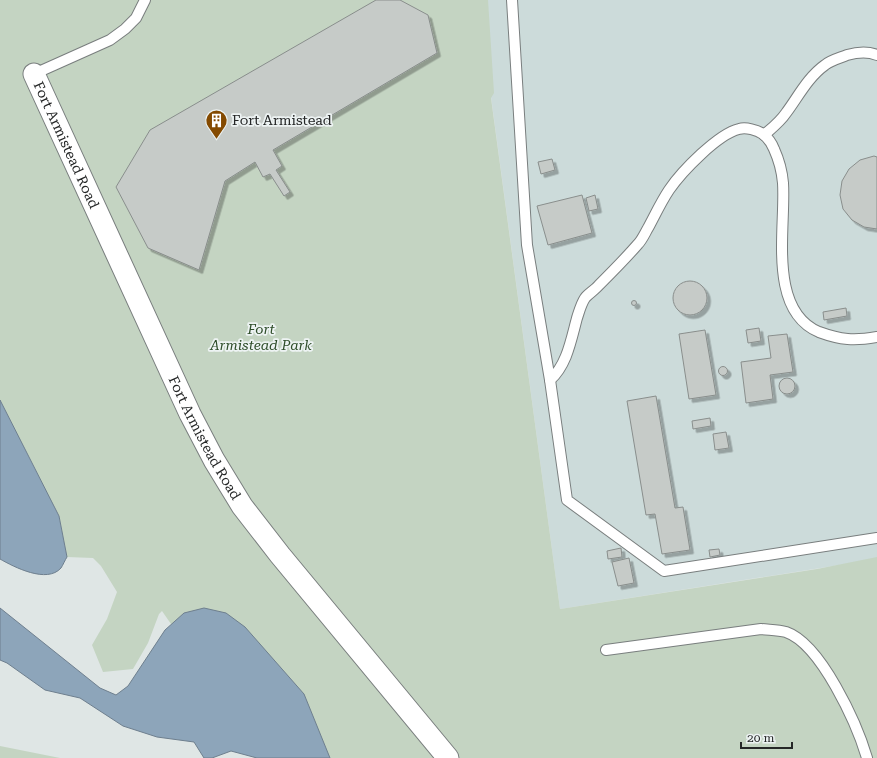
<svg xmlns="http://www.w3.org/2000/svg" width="877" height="758" viewBox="0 0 877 758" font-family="'Roboto Serif',serif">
<defs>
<filter id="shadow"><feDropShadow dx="3.5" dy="3.5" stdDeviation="0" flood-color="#0004"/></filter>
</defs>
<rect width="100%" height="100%" fill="#dfe6e5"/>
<path fill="#ccdbda" d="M478,0H877V559L560,609Z"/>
<g fill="#c4d4c2">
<path d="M0,0H488L494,93L491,98L560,609L817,569L877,557V758H311L223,699L162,611L159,614L148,643L133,669L103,672L92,645L107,619L117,592L101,566L93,558L67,557L59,516L0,400Z"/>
<path d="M0,746L60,758H0Z"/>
</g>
<g fill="#8da5ba" stroke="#6e7f8e">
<path d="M0,400L59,516L67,557C65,560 63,565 61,568C47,584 14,567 0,559Z"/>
<path d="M0,608L100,688L116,695L128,686L165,630L184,613L204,608L226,613L245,627L304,694L330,758H257L231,751L212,758H204L194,742L157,737L123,726L80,698L45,690L7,663L0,660Z"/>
</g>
<g fill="#c6cbc8" stroke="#898e8c" filter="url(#shadow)">
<path d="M376,0H400L428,15L437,53L273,150L282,166L276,170L290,192L284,196L270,174L263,177L255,162L225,181L199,270L148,248L116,187L150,130Z"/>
<path d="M874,156L877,157V229L864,227L852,220L843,209L840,195L842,181L849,169L860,160Z"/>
<path d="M552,159L555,170L541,174L538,162Z"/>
<path d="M582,195L592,233L548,245L537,206Z"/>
<path d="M595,195L598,209L589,211L586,198Z"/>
<circle cx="690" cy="298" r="17"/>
<circle cx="634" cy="303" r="2.5"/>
<path d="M846,308L847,316L824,320L823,312Z"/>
<path d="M759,328L761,341L748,343L746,330Z"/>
<path d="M705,330L716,395L689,399L679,334Z"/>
<path d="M787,334L793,372L770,375L773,399L746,403L741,362L771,358L768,336Z"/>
<circle cx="723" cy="371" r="4.5"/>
<circle cx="787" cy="386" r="8"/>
<path d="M656,396L675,508L683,507L690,550L662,554L655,514L646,515L627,401Z"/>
<path d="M710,418L711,426L693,429L692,421Z"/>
<path d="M726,432L729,448L715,450L713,434Z"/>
<path d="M621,548L622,557L608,559L607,551Z"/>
<path d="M719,549L720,555L710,557L709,550Z"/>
<path d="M629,558L634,583L618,586L612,562Z"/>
</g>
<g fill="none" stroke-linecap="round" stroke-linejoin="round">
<defs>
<g id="service">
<path d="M512,0L527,245L550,380L567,500L664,571L877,538"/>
<path d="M34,74L110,40L125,29L136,18L145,0"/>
<path d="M764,135C772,128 780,122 786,113C798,97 808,77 825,65C831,60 840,58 847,55C858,52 867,51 877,55"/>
<path d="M550,380C567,365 571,340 577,318C579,312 581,304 585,298C589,293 595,290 599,285C612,272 626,258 638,244C642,240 645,233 648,228C655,215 661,202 669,190C682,171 718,134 739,129C746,127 757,130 763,134C768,138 772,144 774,149C779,160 782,171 783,183C786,227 767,310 819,332C841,340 854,341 877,337"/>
<path d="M606,650L761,629C769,630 778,630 786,632C821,644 857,724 867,758"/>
</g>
<g id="minor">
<path id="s1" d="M34,74L190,414L214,460L242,506L280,555L448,758"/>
</g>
</defs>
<use href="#service" stroke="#797e7e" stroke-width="12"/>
<use href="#minor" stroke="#797e7e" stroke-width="23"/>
<use href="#service" stroke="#fff" stroke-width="10"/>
<use href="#minor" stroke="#fff" stroke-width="21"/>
</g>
<defs>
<symbol id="building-pin" viewBox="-11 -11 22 30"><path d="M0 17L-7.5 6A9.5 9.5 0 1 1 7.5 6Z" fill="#844a00" stroke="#edf3f3"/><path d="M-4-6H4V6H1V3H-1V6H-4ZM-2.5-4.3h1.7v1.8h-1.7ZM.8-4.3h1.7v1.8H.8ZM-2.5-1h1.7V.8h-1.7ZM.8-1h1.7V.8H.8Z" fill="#fff"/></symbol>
</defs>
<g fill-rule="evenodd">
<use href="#building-pin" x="204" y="108" width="25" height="34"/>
</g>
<g text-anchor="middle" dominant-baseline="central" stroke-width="3.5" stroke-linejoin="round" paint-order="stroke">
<g font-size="14" fill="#252727" stroke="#edf3f3" text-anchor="start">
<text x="232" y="120">Fort Armistead</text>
</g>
<g font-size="14" fill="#252727" stroke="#edf3f3">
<text stroke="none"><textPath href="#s1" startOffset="78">Fort Armistead Road</textPath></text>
<text stroke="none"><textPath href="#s1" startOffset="402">Fort Armistead Road</textPath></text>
</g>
<g font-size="14" font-style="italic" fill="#2e4d29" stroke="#edf3f3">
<text x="261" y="329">Fort<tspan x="261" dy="16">Armistead Park</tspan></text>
</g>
</g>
<path d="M741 742v6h51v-6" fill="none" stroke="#252727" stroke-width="2"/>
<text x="747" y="742" font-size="12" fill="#252727" stroke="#edf3f3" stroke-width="3" paint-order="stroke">20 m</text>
</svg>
